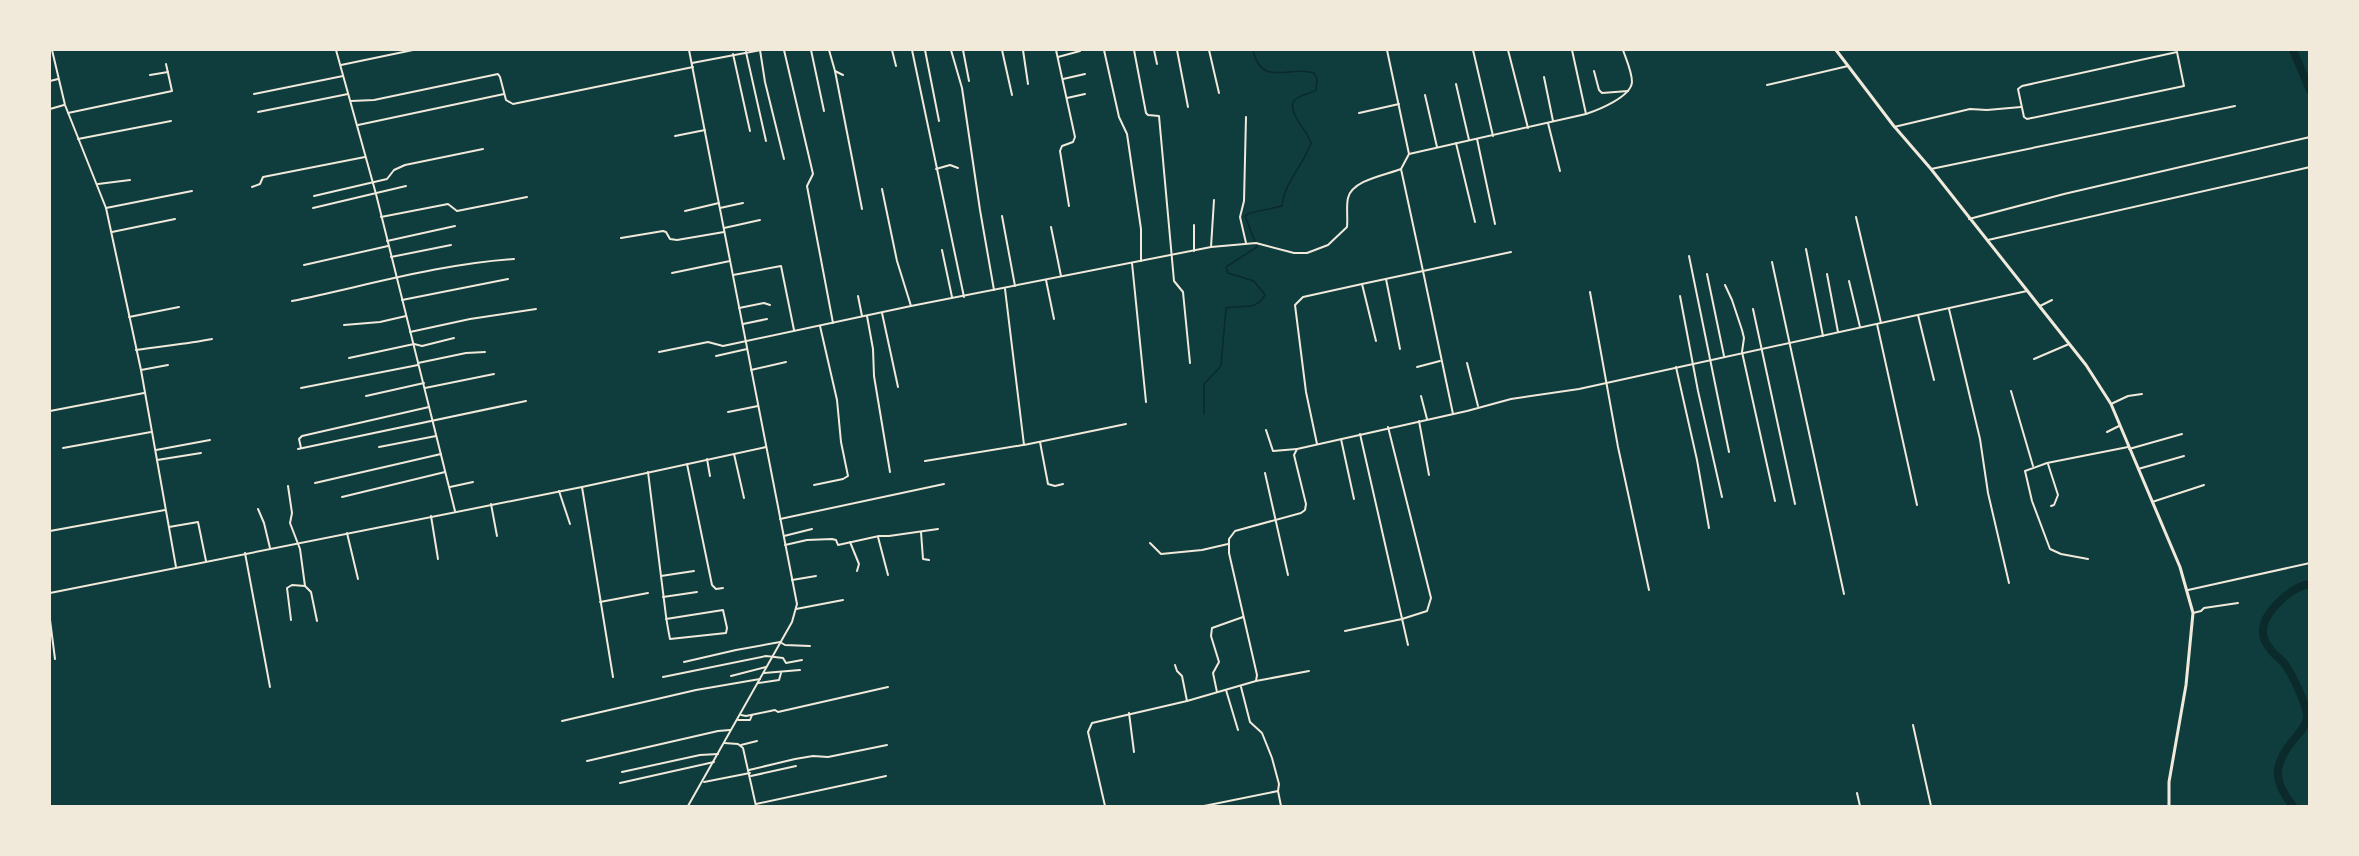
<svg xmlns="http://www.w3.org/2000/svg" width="2359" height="856" viewBox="0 0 2359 856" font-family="'DejaVu Sans',sans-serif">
<rect width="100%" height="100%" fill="#0f3d3e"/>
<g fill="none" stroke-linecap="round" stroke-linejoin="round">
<path stroke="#0a2a2b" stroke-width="1.5" d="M1204,414V384L1221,366L1226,308C1240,304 1256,312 1265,295L1254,281L1228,273L1226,267L1257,247L1245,216L1250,213L1282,206C1284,182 1304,165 1311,143C1309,132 1282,108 1297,98C1303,94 1310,94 1316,90L1317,79L1314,73C1290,65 1261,88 1253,50"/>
<g stroke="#0a2a2b" stroke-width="8">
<path d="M2293,50L2310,90"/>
<path d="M2293,806C2272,780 2273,764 2295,738C2300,732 2306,726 2307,718C2308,706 2291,672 2284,663C2280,658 2274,655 2271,650C2257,634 2263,619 2275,606C2284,596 2297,586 2310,584"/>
</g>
<g stroke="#f1e9da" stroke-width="2">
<path d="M52,50L65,105L106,208L141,370L176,567"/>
<path d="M336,50L376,194L455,511"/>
<path d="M760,50L765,82L784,159"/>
<path d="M784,50L813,174L807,186L833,323"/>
<path d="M811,50L824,111"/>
<path d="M829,50L835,71L843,75"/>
<path d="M892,50L896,66"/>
<path d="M912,50L964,297"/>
<path d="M925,50L939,121"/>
<path d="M951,50L962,88L980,210L994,290"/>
<path d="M963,50L969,81"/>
<path d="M1002,50L1012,95"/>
<path d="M1023,50L1028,84"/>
<path d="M1056,50L1075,137L1073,142L1062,146L1060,151L1069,206"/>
<path d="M1104,50L1119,117L1127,134L1141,229V261"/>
<path d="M1134,50L1146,113L1148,115L1159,116L1174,281L1183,292L1190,363"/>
<path d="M1154,50L1157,64"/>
<path d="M1177,50L1188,107"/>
<path d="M1209,50L1219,93"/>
<path d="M1387,50L1409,154"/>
<path d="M1473,50L1493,136"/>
<path d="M1508,50L1528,128"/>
<path d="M1572,50L1586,114"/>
<path d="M746,52L766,141"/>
<path d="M2177,52L2184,86L2027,119L2024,117L2018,89L2022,86Z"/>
<path d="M733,54L750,131"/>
<path d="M1058,57L1080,51"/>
<path d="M692,63L761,50"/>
<path d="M341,65L413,50"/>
<path d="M835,71L862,209"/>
<path d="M1594,71L1599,90L1602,93L1628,91"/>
<path d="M150,75L168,72"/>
<path d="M1544,77L1553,121"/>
<path d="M1063,79L1085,74"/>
<path d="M50,81L58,79"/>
<path d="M1456,84L1469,140"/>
<path d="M1767,85L1848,66"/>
<path d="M254,94L343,76"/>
<path d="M1425,95L1437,147"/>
<path d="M1067,98L1085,94"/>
<path d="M351,101L374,100L498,74L500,77L506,100L513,104L693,67"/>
<path d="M50,109L64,105"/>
<path d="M258,112L348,94"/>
<path d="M68,113L172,91L166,64"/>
<path d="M1359,113L1399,104"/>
<path d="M1548,123L1560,171"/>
<path d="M358,125L504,94"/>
<path d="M1894,127L1970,109L1987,110L2021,107"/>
<path d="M675,136L705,130"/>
<path d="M78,139L171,121"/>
<path d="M1477,139L1495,224"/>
<path d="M1456,143L1475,222"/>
<path d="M936,169L950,165L958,168"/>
<path d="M1931,169L2235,106"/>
<path d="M98,184L130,180"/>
<path d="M252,187L260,184L263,177L365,157"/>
<path d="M882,189L897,261L911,306"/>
<path d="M314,196L387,179L394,170L405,165L483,149"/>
<path d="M106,208L192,191"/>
<path d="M313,208L406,186"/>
<path d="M720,208L743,203"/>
<path d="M685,211L719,203"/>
<path d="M1002,216L1015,286"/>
<path d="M381,217L448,204L457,211L527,197"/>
<path d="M1856,217L1881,323"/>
<path d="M1969,219L2064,194L2310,137"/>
<path d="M1051,227L1061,276"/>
<path d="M724,228L760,220"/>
<path d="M112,232L175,219"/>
<path d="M621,238L663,231L666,232L670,239L677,240L724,232"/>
<path d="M1988,240L2310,167"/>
<path d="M387,241L455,226"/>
<path d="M1246,243L1240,217L1244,201L1246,117"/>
<path d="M1211,247L1214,200"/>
<path d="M1806,249L1823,336"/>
<path d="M942,250L952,297"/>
<path d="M1194,251V225"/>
<path d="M1689,256L1729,452"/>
<path d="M391,257L451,245"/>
<path d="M1772,262L1844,594"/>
<path d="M1132,263L1146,402"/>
<path d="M304,265L388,246"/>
<path d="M672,273L730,261"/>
<path d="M1707,274L1724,356"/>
<path d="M1827,274L1838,332"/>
<path d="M733,275L781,266L794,330"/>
<path d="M1386,279L1400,349"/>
<path d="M1046,280L1054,319"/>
<path d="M1849,281L1860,327"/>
<path d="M1725,285L1732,300L1742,330L1744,338L1742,352L1775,501"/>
<path d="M1005,289L1024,445L1126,424"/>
<path d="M1590,292L1618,447L1649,590"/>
<path d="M858,296L862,316"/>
<path d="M1680,296L1698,391L1722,497"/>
<path d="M402,300L508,279"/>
<path d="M292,301C365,286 439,264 514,259"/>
<path d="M2040,306L2052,300"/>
<path d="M739,308L764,303L770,305"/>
<path d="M1753,309L1795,504"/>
<path d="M1949,309L1980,439L1988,493L2009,583"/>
<path d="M882,313L898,387"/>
<path d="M1918,315L1934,380"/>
<path d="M867,316L873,349L874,376L890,472"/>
<path d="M129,317L179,307"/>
<path d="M743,324L767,319"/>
<path d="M1877,324L1917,505"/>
<path d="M344,325L380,322L406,316"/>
<path d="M410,332L470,319L536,309"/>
<path d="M1376,341L1362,284L1423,271L1401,169L1409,154L1586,114C1598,110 1631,97 1632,82C1632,72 1626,59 1623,50"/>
<path d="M136,350C162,346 187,344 212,339"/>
<path d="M659,352L708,342L723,346L911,306L1211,247L1256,243L1294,253H1307L1328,245L1347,227C1348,217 1346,207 1348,198C1352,180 1386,175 1401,169"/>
<path d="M716,356L747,349"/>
<path d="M349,358L414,344L422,346L454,338"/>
<path d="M2034,359L2069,344"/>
<path d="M418,363L466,353L485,352"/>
<path d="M1467,363L1478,406"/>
<path d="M1417,367L1440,361"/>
<path d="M1676,367L1697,460L1709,528"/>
<path d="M141,370L168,365"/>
<path d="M751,370L786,362"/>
<path d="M301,388L418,365"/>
<path d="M425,388L494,374"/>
<path d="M2011,391L2033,466"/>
<path d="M366,396L424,383"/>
<path d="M1421,396L1427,419"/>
<path d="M2111,404L2128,396L2142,394"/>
<path d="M50,411L144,393"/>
<path d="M728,412L758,406"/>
<path d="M1453,414L1423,271L1511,252"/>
<path d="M1419,421L1429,475"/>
<path d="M1266,430L1273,451L1297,449"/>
<path d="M2107,432L2119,426"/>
<path d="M1360,434L1408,645"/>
<path d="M1341,439L1354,499"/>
<path d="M1040,442L1048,484L1055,486L1063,484"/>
<path d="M1317,444L1306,392L1295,305L1303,297L1362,284"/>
<path d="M379,447L436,436"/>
<path d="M63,448L151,432"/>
<path d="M301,448L299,439L302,436L429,407"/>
<path d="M298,449L526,401"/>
<path d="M2129,449L2182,434"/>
<path d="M156,450L210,440"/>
<path d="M734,454L744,498"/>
<path d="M707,459L710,476"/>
<path d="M157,460L201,453"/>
<path d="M925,461L1023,445"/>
<path d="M687,464L712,585L716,589L723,588"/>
<path d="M2048,464L2058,495L2054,505L2051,506"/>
<path d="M2138,469L2184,456"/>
<path d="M648,472L665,608C666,618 668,629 670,639L726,633L727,628L723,610L666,619"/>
<path d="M1265,473L1288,575"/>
<path d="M315,483L441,454"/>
<path d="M814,485L843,479L848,476L841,442L837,400L820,326"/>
<path d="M288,486L292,513L290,523L300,549L305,586L311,592L317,621"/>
<path d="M450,487L473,482"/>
<path d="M582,487L613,677"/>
<path d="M559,491L570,524"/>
<path d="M342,497L445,472"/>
<path d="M2152,502L2204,485"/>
<path d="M491,504L497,536"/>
<path d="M258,509L264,523L270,548"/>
<path d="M431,516L438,559"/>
<path d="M780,519L944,484"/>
<path d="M169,527L198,522L206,561"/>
<path d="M50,531L165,510"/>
<path d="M921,532L923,559L929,560"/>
<path d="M347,533L358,579"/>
<path d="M784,536L812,529"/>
<path d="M878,537L888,575"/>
<path d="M850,542L859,564L857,571"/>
<path d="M1150,543L1161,554L1202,550L1228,544"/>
<path d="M785,545L807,540L832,539L836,540L838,545L879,536H889L938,529"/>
<path d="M245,553L270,687"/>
<path d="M2088,559L2061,554L2050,549L2032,501L2025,471L2047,463L2128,447"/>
<path d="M661,576L694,571"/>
<path d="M792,580L816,576"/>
<path d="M2188,590L2310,563"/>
<path d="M50,593L582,487L766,447"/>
<path d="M663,597L697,592"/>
<path d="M600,602L648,593"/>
<path d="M796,609L843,600"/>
<path d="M2193,613L2201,611L2204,608L2238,603"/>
<path d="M50,620L55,659"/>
<path d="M291,620L287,588L292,585L305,586"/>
<path d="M1345,631L1402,619L1427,611L1431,598L1388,427"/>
<path d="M684,662L736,650L780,642L785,645L810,646"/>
<path d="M1175,665L1177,671L1182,676L1187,701"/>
<path d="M764,673L800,670"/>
<path d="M731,676L766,667"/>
<path d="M663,677L766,656L783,658L786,663L802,660"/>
<path d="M1256,681L1309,671"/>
<path d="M758,683L779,680L781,673"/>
<path d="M1241,687L1250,722L1262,733L1272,758L1279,784L1278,791L1281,806"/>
<path d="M1226,690L1238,730"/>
<path d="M1217,692L1213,673L1219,662L1211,636L1212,628L1243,617"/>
<path d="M1129,713L1134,752"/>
<path d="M741,715L746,716L775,710L778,712L888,687"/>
<path d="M738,720H750L752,715"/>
<path d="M562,721L696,690L760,679"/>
<path d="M1913,725L1931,806"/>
<path d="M724,743L738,744L743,748L756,806"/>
<path d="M741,745L757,741"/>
<path d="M587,761L718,731L730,730"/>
<path d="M749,770L795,759L813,756L828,757L887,745"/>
<path d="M622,772L700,755L718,754"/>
<path d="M751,776L796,766"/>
<path d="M704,782L750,773"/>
<path d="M620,783L714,762"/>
<path d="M1857,793L1860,806"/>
<path d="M756,804L886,776"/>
<path d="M1105,806L1088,732L1092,723L1187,701L1256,681L1257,675L1229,553V539L1235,531L1301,513L1305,510L1306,504L1294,455L1297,449L1467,411L1511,399L1579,389L2027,291"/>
<path d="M1204,806L1278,791"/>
</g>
<path stroke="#f1e9da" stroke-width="2" d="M688,806L792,622L797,604L689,50"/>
<path stroke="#f1e9da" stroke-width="3" d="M1836,50L1893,125L1931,169L2086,365L2111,404L2180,567L2193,613L2186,685L2169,782V806"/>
</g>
<rect width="2359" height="856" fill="none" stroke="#f1e9da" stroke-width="102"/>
</svg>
